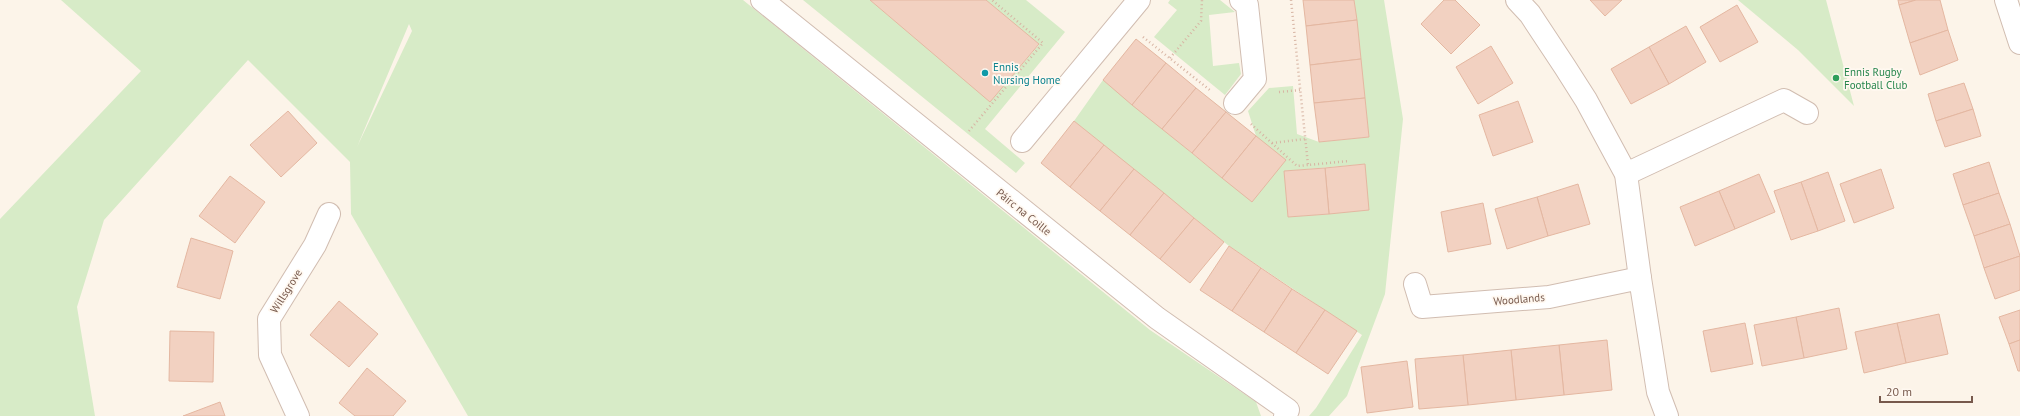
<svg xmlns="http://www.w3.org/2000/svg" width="2020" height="416" viewBox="0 0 2020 416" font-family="'PT Sans',sans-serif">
<rect width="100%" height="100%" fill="#fcf4e9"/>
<g fill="#d7ebc7" fill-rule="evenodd">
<path d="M61,0H743L1150,330L1256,402L1261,416H468L351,214L350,162L248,60L104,220L77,307L95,416H0V219L141,71ZM409,24L412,31L357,147Z"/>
<path d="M803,0H870L990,101L1039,45L986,0H1026L1065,32L985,129L1025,163L1016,173Z"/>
<path d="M1170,0H1220L1235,12L1209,15L1213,66L1239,63L1241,74L1225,95L1154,37L1177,10L1168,3Z"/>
<path d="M1354,0H1384L1403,119L1385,294L1347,396L1329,416H1309L1316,408L1362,335L1229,246L1074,121L1103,80L1222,178L1256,136L1248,111L1269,88L1293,86L1297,134L1319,142L1369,137ZM1365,164L1329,214L1288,217L1285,171Z"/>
<path d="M1738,0H1826L1854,106L1798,50Z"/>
</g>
<g fill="#f2d1c1" stroke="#e4b7a1">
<path d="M870,0H986L1039,44L990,102Z"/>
<path d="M1303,0H1354L1357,20L1306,26Z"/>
<path d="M1444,0H1455L1480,25L1451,54L1421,24Z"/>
<path d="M1590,0H1622L1605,16Z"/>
<path d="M1898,0H1916L1899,5Z"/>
<path d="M1916,0H1940L1948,30L1910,43L1899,5Z"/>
<path d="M1737,5L1758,42L1720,62L1700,27Z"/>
<path d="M1357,20L1361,59L1310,65L1306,26Z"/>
<path d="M1686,26L1706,62L1669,84L1649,47Z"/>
<path d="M1948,30L1958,60L1920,75L1910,43Z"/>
<path d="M1136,39L1166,63L1132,105L1103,80Z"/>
<path d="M1491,46L1513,83L1478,104L1456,67Z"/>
<path d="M1649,47L1669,84L1631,104L1611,69Z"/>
<path d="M1361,59L1365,98L1314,103L1310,65Z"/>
<path d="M1166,63L1196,88L1162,129L1132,105Z"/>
<path d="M1964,83L1973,109L1936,121L1928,94Z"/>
<path d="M1196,88L1226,112L1192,153L1162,129Z"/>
<path d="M1365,98L1369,137L1319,142L1314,103Z"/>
<path d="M1518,101L1533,142L1493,156L1479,115Z"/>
<path d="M1973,109L1981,136L1945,147L1936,121Z"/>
<path d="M288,111L317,143L281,177L250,145Z"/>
<path d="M1226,112L1256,136L1222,178L1192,153Z"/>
<path d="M1074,121L1104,145L1070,187L1041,163Z"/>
<path d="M1256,136L1286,160L1252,202L1222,178Z"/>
<path d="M1104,145L1134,169L1100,211L1070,187Z"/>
<path d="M1989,162L1999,193L1963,205L1953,174Z"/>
<path d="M1365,164L1369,210L1329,214L1325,168Z"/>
<path d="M1325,168L1329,214L1288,217L1284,171Z"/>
<path d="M1134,169L1164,193L1130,235L1100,211Z"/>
<path d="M1881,169L1894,208L1854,223L1840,184Z"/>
<path d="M1828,172L1845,221L1818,231L1801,182Z"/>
<path d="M1759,174L1775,212L1735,229L1719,191Z"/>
<path d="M230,176L265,202L235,243L199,216Z"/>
<path d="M1801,182L1818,231L1791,240L1774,191Z"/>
<path d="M1578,184L1590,224L1548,236L1537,197Z"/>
<path d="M1719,191L1735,229L1695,246L1680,207Z"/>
<path d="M1164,193L1194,218L1160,259L1130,235Z"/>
<path d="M1999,193L2010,224L1974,236L1963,205Z"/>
<path d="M1537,197L1548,236L1507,249L1495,209Z"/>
<path d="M1483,203L1491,244L1448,252L1441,212Z"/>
<path d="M1194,218L1224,242L1190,283L1160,259Z"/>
<path d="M2010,224L2020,256L1984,268L1974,236Z"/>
<path d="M191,238L233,251L220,299L177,287Z"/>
<path d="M1229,246L1261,268L1232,311L1200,290Z"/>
<path d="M2020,256V290L1995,299L1984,268Z"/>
<path d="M1261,268L1292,289L1264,332L1232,311Z"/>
<path d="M1292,289L1325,310L1296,353L1264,332Z"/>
<path d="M339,301L378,334L349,367L310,335Z"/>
<path d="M1839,308L1847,349L1804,358L1796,317Z"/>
<path d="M1325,310L1357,331L1328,374L1296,353Z"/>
<path d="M2020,310V340L2009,344L1999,317Z"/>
<path d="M1939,314L1948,354L1906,363L1897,323Z"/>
<path d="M1796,317L1804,358L1762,366L1754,325Z"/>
<path d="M1745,323L1753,364L1711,372L1703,331Z"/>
<path d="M1897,323L1906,363L1864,373L1855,332Z"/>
<path d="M170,331L214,332L213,382L169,381Z"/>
<path d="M1607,340L1612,390L1564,395L1559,345Z"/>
<path d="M2020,340V371H2018L2009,344Z"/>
<path d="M1559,345L1564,395L1516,400L1511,350Z"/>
<path d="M1511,350L1516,400L1468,405L1463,355Z"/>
<path d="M1463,355L1468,405L1419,409L1415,359Z"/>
<path d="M1407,361L1413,407L1367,413L1361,367Z"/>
<path d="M367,368L406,401L393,416H355L339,403Z"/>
<path d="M220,402L225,416H183Z"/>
</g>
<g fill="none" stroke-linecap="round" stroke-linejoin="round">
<defs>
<g id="minor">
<path d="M762,0L1157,318L1288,410L1285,416"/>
<path d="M1517,0L1530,14L1565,67L1586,100L1626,174L1640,278"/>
<path d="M2006,0L2020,43"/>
<path d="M1235,103L1255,79L1247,5L1241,0"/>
<path d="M1022,141L1139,0"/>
<path d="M1626,174L1784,100L1807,113"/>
<path d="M1415,284L1422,307L1549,297L1640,278L1658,392L1667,416"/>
<path d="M298,416L270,355L269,319L315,245L329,214"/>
</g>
</defs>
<use href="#minor" stroke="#d1bdb1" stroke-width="24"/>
<g stroke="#d7b4a3" stroke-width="2.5" stroke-dasharray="1 3" stroke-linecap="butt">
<path d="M1291,0L1308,165L1349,161"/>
<path d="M1143,37L1211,91"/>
<path d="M1170,58L1201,21L1202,0"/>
<path d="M1279,92L1300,90"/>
<path d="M1251,124L1297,166L1308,165"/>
<path d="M969,131L1043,43L992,0"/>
<path d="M1272,143L1305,139"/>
</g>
<use href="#minor" stroke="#fff" stroke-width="22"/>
</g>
<circle fill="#0f9aa8" stroke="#fff8f0" stroke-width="1.5" cx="985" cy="73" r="4"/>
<circle fill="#2e9e5b" stroke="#fff8f0" stroke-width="1.5" cx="1836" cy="78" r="4"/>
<g text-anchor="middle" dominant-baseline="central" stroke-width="3.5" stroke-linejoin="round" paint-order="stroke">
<g font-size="11" fill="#0d838f" stroke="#fff8f0" text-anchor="start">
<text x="993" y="67">Ennis<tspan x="993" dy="13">Nursing Home</tspan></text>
</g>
<g font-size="11" fill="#27864d" stroke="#fff8f0" text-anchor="start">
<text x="1844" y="72">Ennis Rugby<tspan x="1844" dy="13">Football Club</tspan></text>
</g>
<g font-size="11" fill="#77594c" stroke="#fff8f0">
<text transform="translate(1024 212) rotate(39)">Páirc na Coille</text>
<text transform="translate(286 291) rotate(-58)">Willsgrove</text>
<text transform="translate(1519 299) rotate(-5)">Woodlands</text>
</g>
</g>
<path d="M1880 396v6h92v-6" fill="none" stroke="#77594c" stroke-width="2"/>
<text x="1886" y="396" font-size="12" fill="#77594c" stroke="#fff8f0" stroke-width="3" paint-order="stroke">20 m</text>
</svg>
